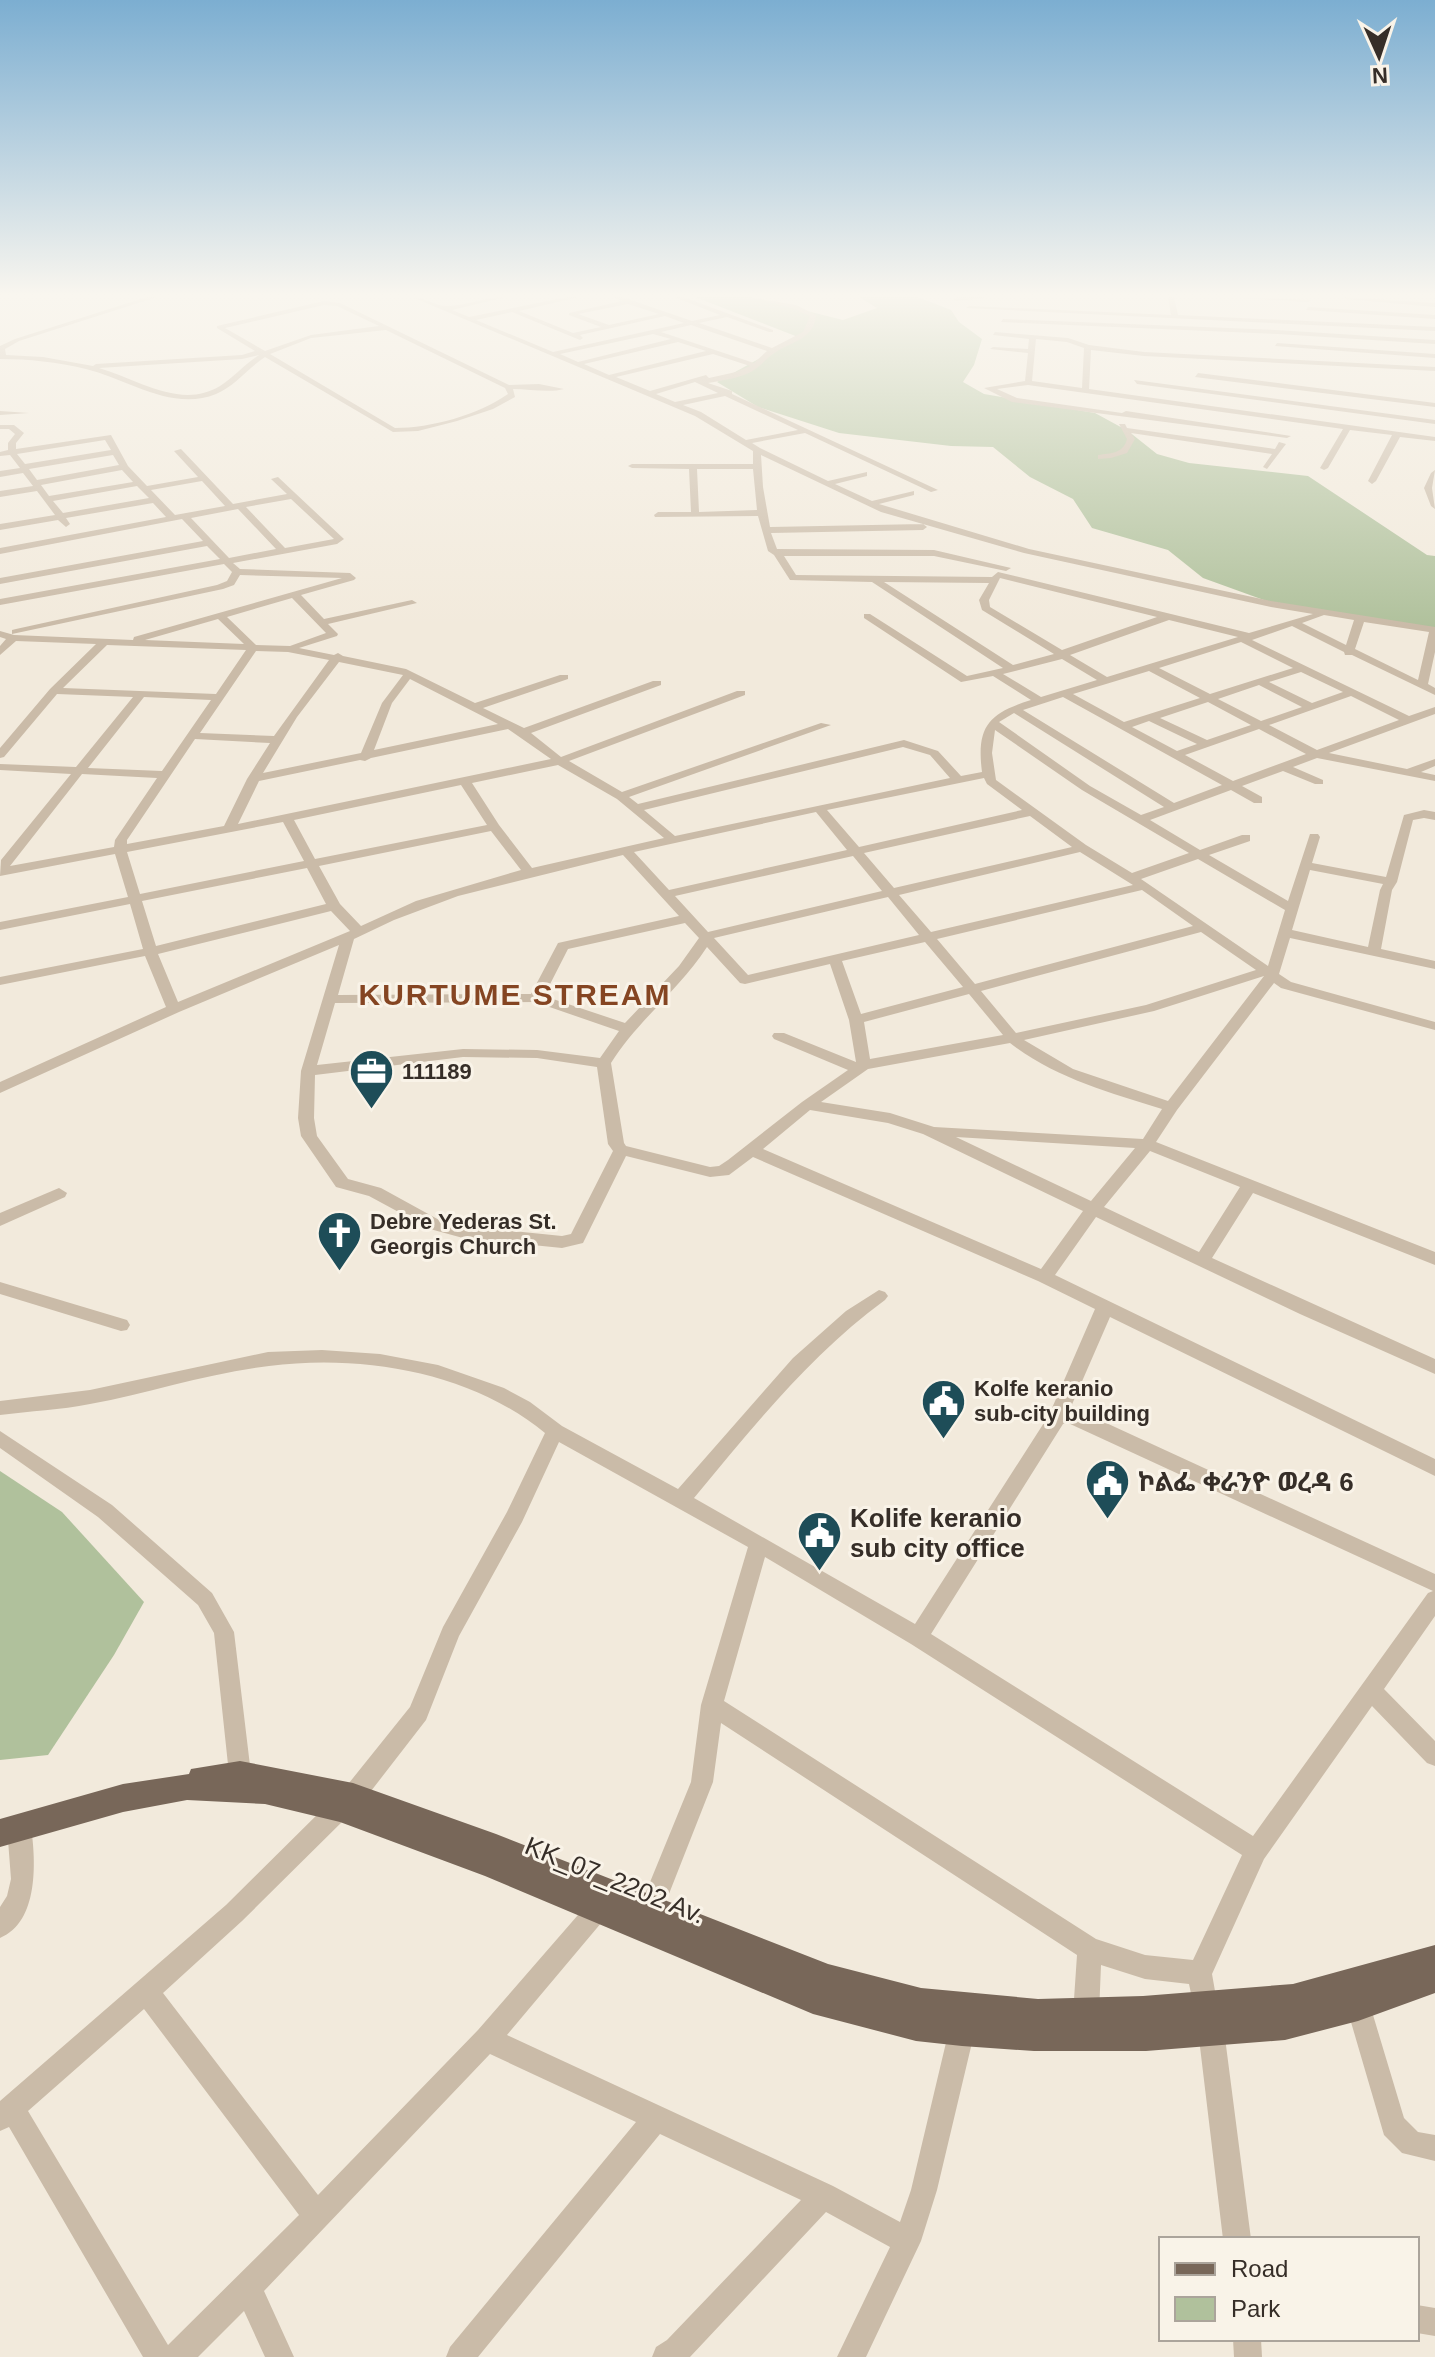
<svg xmlns="http://www.w3.org/2000/svg" width="1435" height="2357" viewBox="0 0 1435 2357" font-family="Helvetica,'Noto Sans Ethiopic',sans-serif">
<rect width="100%" height="100%" fill="#f2eadc"/>
<g fill="#b0c19c">
<path d="M695,297H751L843,320L877,308L859,297H918L951,310L959,322L982,339L974,365L963,382L984,394L1095,413L1128,431L1157,454L1189,463L1308,476L1427,555L1435,556V632L1286,608L1203,578L1168,550L1092,528L1073,499L1030,477L993,447L951,446L839,433L758,407L717,382L798,337Z"/>
<path d="M0,1471L62,1512L144,1602L114,1655L48,1755L0,1760Z"/>
</g>
<g fill="none" stroke-linecap="round" stroke-linejoin="round">
<g fill="#cabba8" fill-rule="evenodd">
<path d="M147,297H157L19,341L5,349L6,355L43,357L93,366L96,364L242,355L255,351L217,328V326L324,301L340,303L509,385L539,384L564,389C550,393 529,389 513,389L515,397L493,409L457,421L418,431L393,432L265,357C248,368 235,386 216,394C172,412 127,379 86,369C57,362 29,359 0,359V346L15,339ZM324,305L337,306L379,326L311,335L265,351L225,328ZM386,330L505,388L508,394C478,415 431,428 395,428L270,354L311,338ZM259,355C245,364 234,377 220,386C181,410 137,379 99,368L242,359Z"/>
<path d="M412,297C425,297 436,307 449,306C468,305 486,297 506,297L452,310L469,317L567,297H579L519,311L573,333L601,327L569,315V313L622,301L613,297H622L692,321L720,315L674,297H683L773,330V332H769L727,317L699,323L772,348L803,332L810,316L792,308L749,297L796,305L816,315C814,339 793,341 776,352C769,356 762,364 757,368C744,378 724,380 708,383L732,391V394L938,490L931,492L805,433L752,443L760,448L828,481L867,472V476L835,484L872,501L914,491V495L879,504L1029,549L1271,601L1435,627V652L1428,684L1435,688V695L1352,655H1345L1344,652L1292,626L1252,640L1409,716L1435,707V714L1329,753L1407,769L1435,759V766L1421,772L1435,775V781L1317,758L1293,767L1323,780V784H1315L1283,771L1242,786L1262,797V803H1254L1231,790L1150,820L1200,850L1242,835H1250V841L1209,855L1288,901L1310,834H1318L1320,837L1312,863L1386,877L1404,815L1424,810L1435,812V820L1424,818L1413,820L1397,882L1392,890L1381,949L1435,961V969L1290,938L1279,974L1291,982L1435,1022V1030L1281,988L1274,983L1177,1110L1156,1142L1435,1252V1265L1253,1193L1212,1258L1435,1359V1374L1300,1314L1096,1217L1055,1275L1435,1459V1476L1110,1317L1070,1409L1091,1416L1435,1574V1616L1384,1689L1435,1741V1766L1427,1763L1372,1706L1264,1859L1212,1974L1218,2008L1212,2018L1220,2021L1224,2030L1251,2239H1223L1198,2030L1204,2020L1196,2017L1189,1984L1145,1979L1101,1965L1099,2014L1095,2023L1086,2027L1077,2023L1073,2014L1077,1955L721,1723L713,1782L663,1909L659,1917L651,1921L643,1917L639,1909L691,1782L701,1705L748,1547L559,1442L522,1522L459,1636L426,1720L361,1804L350,1806L348,1816L242,1921L163,1993L318,2195L478,2030L591,1900L599,1896L607,1900L611,1908L607,1916L507,2035L833,2186L900,2222L911,2190L949,2030L953,2021L962,2017L971,2021L975,2030L937,2190L921,2241L866,2357H837L890,2247L826,2212L690,2357H652L656,2347L667,2340L801,2200L660,2134L478,2357H446L450,2347L636,2122L490,2054L264,2291L294,2357H265L244,2311L198,2357H143L9,2127L0,2131V2101L226,1905L332,1800L343,1798L345,1788L410,1707L443,1627L507,1512L545,1433C471,1372 362,1354 269,1366C208,1373 150,1393 90,1404C61,1410 30,1411 0,1415V1401L90,1390L268,1352L322,1350L380,1354L438,1365L504,1388L530,1402L562,1426L678,1489L793,1358L846,1311L879,1290L885,1292L888,1296L885,1300C810,1355 753,1427 694,1498L915,1624L1049,1415L1095,1309L1038,1281L753,1157L729,1175L710,1177L626,1156L583,1243L562,1248L463,1238L430,1229L369,1196L336,1187L301,1136L298,1118L301,1071L339,945L179,1012L0,1093V1082L166,1007L145,956L0,985V977L143,949L130,904L0,930V922L128,897L115,854L0,876L1,860L71,774L0,770V764L76,767L133,697L57,694L4,757L0,758V748L50,689L96,644L16,641L0,655V646L6,639L0,637V631L14,635L133,640L134,637L342,578L240,575L234,585L223,589L12,634V630L16,629L217,585L227,581L232,572L224,564L0,605V599L220,559L207,546L0,584V578L203,541L182,519L0,554V548L166,517L153,503L66,518L70,524L66,527L58,520L0,530V524L55,515L37,491L0,497V491L33,486L23,473L0,477V471L20,468L10,455L0,456V452L8,450V443L15,434L9,429H0V425H14L24,433L16,443V449L111,435L128,466L147,486L198,477L174,451L181,449L233,504L287,494L271,479L278,477L344,539L337,544L233,563L240,569L350,573L356,578L354,580L301,595L324,619L412,600L417,603L328,624L338,634L337,636L299,648L334,655L338,653L343,656L406,669L475,703L560,675H568V679L483,708L524,728L653,681H661V685L531,733L561,757L737,691H745V695L569,761L622,792L821,723L831,725L629,797L638,804L904,740L938,751L961,776L982,772C976,726 989,713 1031,700L993,676L961,682L864,618V614H870L967,676L1003,668L872,582L790,580L774,555L768,551L758,516L655,517L654,515L658,512H691L689,469L632,468L628,466L632,464H753V451L695,416ZM628,304L659,314L609,325L578,314ZM512,312L580,340L583,338L580,335L665,316L684,323L553,352L476,320ZM691,325L767,351L754,363L661,332ZM653,334L671,339L578,362L560,354ZM678,342L706,351L609,375L584,364ZM713,354L750,366L736,372L709,378L706,375L650,391L616,377ZM695,382L718,393L675,402L656,394ZM725,396L798,430L746,440L701,412L683,405ZM105,440L111,450L25,464L17,454ZM113,455L119,465L37,480L29,469ZM761,455L881,512L1024,553L1271,607L1313,614L1249,633L998,572L992,577L796,575L784,556H934L1006,571L1011,568L934,550L777,549L771,533L923,530L927,527L923,524L770,527L763,487ZM697,469H753L757,510L699,512ZM122,470L133,482L49,496L41,485ZM202,481L225,506L175,515L151,490ZM137,486L149,498L63,513L53,501ZM291,499L334,539L285,548L246,507ZM238,509L276,549L229,558L191,518ZM1000,578L1157,617L1062,650L990,607L989,600ZM884,582L989,583L979,600L982,610L1054,654L1013,665ZM292,598L326,633L290,646L256,645L227,617ZM1324,615L1354,620L1346,645L1302,623ZM218,619L244,644L145,640ZM1169,620L1238,637L1107,677L1070,655ZM1364,622L1429,632L1418,680L1355,649ZM1241,642L1293,668L1210,694L1159,668ZM107,645L246,650L216,694L63,688ZM256,651L288,652L329,660L274,736L200,733ZM1062,659L1097,680L1041,697L1003,674ZM339,662L403,675L382,703L361,753L263,773L297,717ZM1149,671L1200,698L1124,722L1073,694ZM1301,672L1343,692L1312,703L1269,682ZM410,679L498,724L374,750L392,703ZM1259,685L1302,707L1261,721L1218,699ZM1351,696L1399,720L1317,750L1269,725ZM144,697L211,700L162,771L88,768ZM1063,697L1222,785L1174,803L1023,710ZM1208,702L1251,725L1207,740L1160,718ZM1014,713L1164,807L1141,815L1090,786L999,722ZM1149,721L1197,744L1177,751L1132,727ZM508,729L551,759L238,824L259,781L360,760L365,761L371,758ZM1259,729L1306,754L1233,781L1185,755ZM995,730L1082,790L1189,853L1132,873L1086,845L996,780L992,753ZM195,739L270,743L247,779L224,826L127,844V840ZM903,747L930,755L950,778L675,836L644,810ZM558,765L617,799L664,838L532,868L499,825L472,783ZM82,774L157,778L115,840L114,847L10,866ZM984,778L987,784L1022,810L859,847L827,810ZM461,785L487,825L315,859L294,820ZM816,812L847,850L669,890L634,852ZM1030,816L1072,847L894,888L864,853ZM283,822L304,861L140,894L127,852ZM491,831L521,870L416,901L361,926L340,904L319,866ZM1080,852L1133,885L931,932L899,895ZM623,855L679,916L558,943L531,994L338,995L354,939L394,920L458,896ZM853,856L882,891L708,932L675,896ZM1198,859L1285,910L1268,966L1141,879ZM307,868L326,904L156,946L142,901ZM1310,870L1383,884L1380,890L1368,947L1292,930ZM1142,890L1193,926L975,984L937,939ZM888,897L919,935L748,975L714,938ZM331,911L350,931L178,1002L158,954ZM685,923L699,938L679,966L625,1023L544,996L568,949ZM1201,932L1256,970L1146,1005L1016,1033L981,991ZM925,942L963,987L861,1014L842,961ZM707,947L740,983L745,984L830,964L849,1020L856,1062L784,1033H774L772,1036L774,1039L848,1070L802,1102L728,1160L719,1166L710,1167L626,1146L624,1143L611,1063C638,1020 680,989 707,947ZM1264,976L1168,1101L1073,1069L1024,1040L1154,1011ZM969,994L1003,1035L870,1059L864,1022ZM535,1002L619,1031L600,1058L537,1050L463,1049L317,1065L335,1003ZM1010,1043C1055,1078 1108,1092 1162,1109L1143,1139L934,1127L890,1113L821,1102L868,1069ZM463,1057L537,1058L597,1067L608,1144L613,1151L571,1234L562,1236L463,1226L441,1221L381,1188L348,1179L317,1136L314,1118L315,1075ZM810,1110L888,1123L923,1134L1083,1211L1041,1269L763,1149ZM956,1137L1135,1148L1091,1201ZM1150,1151L1240,1187L1199,1252L1104,1207ZM1068,1423L1433,1591L1428,1593L1253,1836L931,1634L1063,1424ZM765,1557L911,1644L1242,1855L1193,1960L1145,1955L1096,1939L724,1701ZM144,2009L299,2215L168,2345L28,2111Z"/>
<path d="M958,297H985V298L956,301L953,299Z"/>
<path d="M1168,297H1174L1178,315L1435,327V331L966,308L969,306L1171,315Z"/>
<path d="M1225,297L1311,300L1308,302Z"/>
<path d="M1343,297L1435,303V307L1346,299Z"/>
<path d="M1308,307L1435,315V319L1306,310Z"/>
<path d="M1003,319L1276,330L1435,340V344L1278,334L1001,322Z"/>
<path d="M995,332L1068,338L1089,345L1144,352L1435,367V371L1144,356L1091,350L1089,389L1435,437V441L1400,437L1376,481L1372,484L1368,481L1392,435L1350,430L1328,468L1324,470L1320,468L1343,429L1028,385L997,389L1017,398L1122,413L1126,411L1291,436L1287,438L1012,402L984,388L1025,381L1028,353L990,349L993,347L1028,349L1029,339L993,335ZM1036,339L1067,342L1084,348L1082,388L1032,381Z"/>
<path d="M1277,343L1435,354V358L1275,346Z"/>
<path d="M1198,373L1435,403V407L1195,377Z"/>
<path d="M1134,380L1435,420V424L1137,384Z"/>
<path d="M0,411L29,413L0,415Z"/>
<path d="M1119,424H1125L1127,428L1275,449L1279,442L1286,444L1267,469L1263,467L1272,454L1131,433L1135,439L1127,453L1111,458L1098,459V455C1111,453 1123,454 1127,439Z"/>
<path d="M1435,470L1432,488L1435,509L1431,506L1424,488L1431,473Z"/>
<path d="M59,1188L67,1193L65,1197L0,1226V1213Z"/>
<path d="M0,1282L127,1320L130,1325L127,1330L121,1331L0,1294Z"/>
<path d="M0,1431L112,1505L212,1593L234,1632L251,1774L248,1781L240,1785L232,1781L229,1774L214,1633L198,1605L98,1517L0,1448Z"/>
<path d="M19,1816L27,1819L31,1827C36,1861 39,1922 0,1938V1907L7,1896L11,1879L7,1827L11,1819Z"/>
<path d="M1358,1993L1367,1996L1370,2005L1404,2118L1418,2132L1435,2135V2161L1402,2153L1384,2135L1346,2005L1349,1996Z"/>
<path d="M1417,2305L1435,2308V2336L1417,2333Z"/>
<path d="M1233,2339H1261L1262,2357H1234Z"/>
</g>
<path fill="#786759" fill-rule="evenodd" d="M240,1761L353,1783L496,1834L828,1964L921,1988L1038,1999L1143,1996L1293,1984L1435,1945V1993L1358,2021L1285,2040L1146,2051H1034L962,2046L916,2041L813,2014L485,1876L340,1822L265,1804L187,1800L123,1812L0,1847V1819L123,1784L189,1774L191,1769Z"/>
</g>
<linearGradient id="sky" x2="0" y2="1"><stop stop-color="#7caed1"/><stop offset="0.47" stop-color="#f9f6ef"/><stop offset="1" stop-color="#f9f6ef" stop-opacity="0"/></linearGradient>
<rect width="1435" height="627" fill="url(#sky)"/>
<defs>
<symbol id="office-pin" viewBox="-11 -11 22 30"><path d="M0 17L-7.5 6A9.5 9.5 0 1 1 7.5 6Z" fill="#1e4d58" stroke="#f9f3e8"/><path d="M-6-3h4V-5.5h4V-3h4V5H-6ZM-1-4.5V-3h2v-1.5ZM-6 0V1H6V0Z" fill="#fff"/></symbol>
<symbol id="church-pin" viewBox="-11 -11 22 30"><path d="M0 17L-7.5 6A9.5 9.5 0 1 1 7.5 6Z" fill="#1e4d58" stroke="#f9f3e8"/><path d="M-1.2-6h2.4v3.5h3.3v2.4h-3.3V6h-2.4V-.1h-3.3v-2.4h3.3Z" fill="#fff"/></symbol>
<symbol id="civic-pin" viewBox="-11 -11 22 30"><path d="M0 17L-7.5 6A9.5 9.5 0 1 1 7.5 6Z" fill="#1e4d58" stroke="#f9f3e8"/><path d="M-.6-6.5H3V-4.5H.6V-3L4-1V1h2V6H-6V1h2V-1L-.6-3ZM-1.2 2.5V6h2.4V2.5Z" fill="#fff"/></symbol>
</defs>
<g fill-rule="evenodd">
<use href="#office-pin" x="346" y="1046" width="51" height="69"/>
<use href="#church-pin" x="314" y="1208" width="51" height="69"/>
<use href="#civic-pin" x="918" y="1376" width="51" height="69"/>
<use href="#civic-pin" x="1082" y="1456" width="51" height="69"/>
<use href="#civic-pin" x="794" y="1508" width="51" height="69"/>
</g>
<g text-anchor="middle" dominant-baseline="central" stroke-width="6" stroke-linejoin="round" paint-order="stroke">
<g font-size="22" font-weight="bold" fill="#362e28" stroke="#f9f3e8" text-anchor="start">
<text x="402" y="1071">111189</text>
<text x="370" y="1221">Debre Yederas St.<tspan x="370" dy="25">Georgis Church</tspan></text>
<text x="974" y="1388">Kolfe keranio<tspan x="974" dy="25">sub-city building</tspan></text>
</g>
<g font-size="26" font-weight="bold" fill="#362e28" stroke="#f9f3e8" text-anchor="start">
<text x="1138" y="1482">ኮልፌ ቀራንዮ ወረዳ 6</text>
<text x="850" y="1518">Kolife keranio<tspan x="850" dy="30">sub city office</tspan></text>
</g>
<g font-size="26" fill="#362e28" stroke="#f9f3e8">
<text transform="translate(615 1880) rotate(22)">KK_07_2202 Av.</text>
</g>
<g font-size="30" font-weight="bold" letter-spacing="2" fill="#854522" stroke="#f9f3e8">
<text x="515" y="994">KURTUME STREAM</text>
</g>
</g>
<rect x="1159" y="2237" width="260" height="104" fill="#f9f3e8" stroke="#aba49b" stroke-width="2"/>
<rect x="1175" y="2263" width="40" height="12" fill="#786759" stroke="#aba49b" stroke-width="2"/>
<text x="1231" y="2277" font-size="24" fill="#362e28">Road</text>
<rect x="1175" y="2297" width="40" height="24" fill="#b0c19c" stroke="#aba49b" stroke-width="2"/>
<text x="1231" y="2317" font-size="24" fill="#362e28">Park</text>
<g transform="translate(1379 56) rotate(177)" stroke="#f9f3e8" stroke-width="6" paint-order="stroke">
<path d="M0-6L14 30L0 20L-14 30Z" fill="#362e28"/>
<text y="-12" font-size="22" font-weight="bold" text-anchor="middle" fill="#362e28">N</text>
</g>
</svg>
